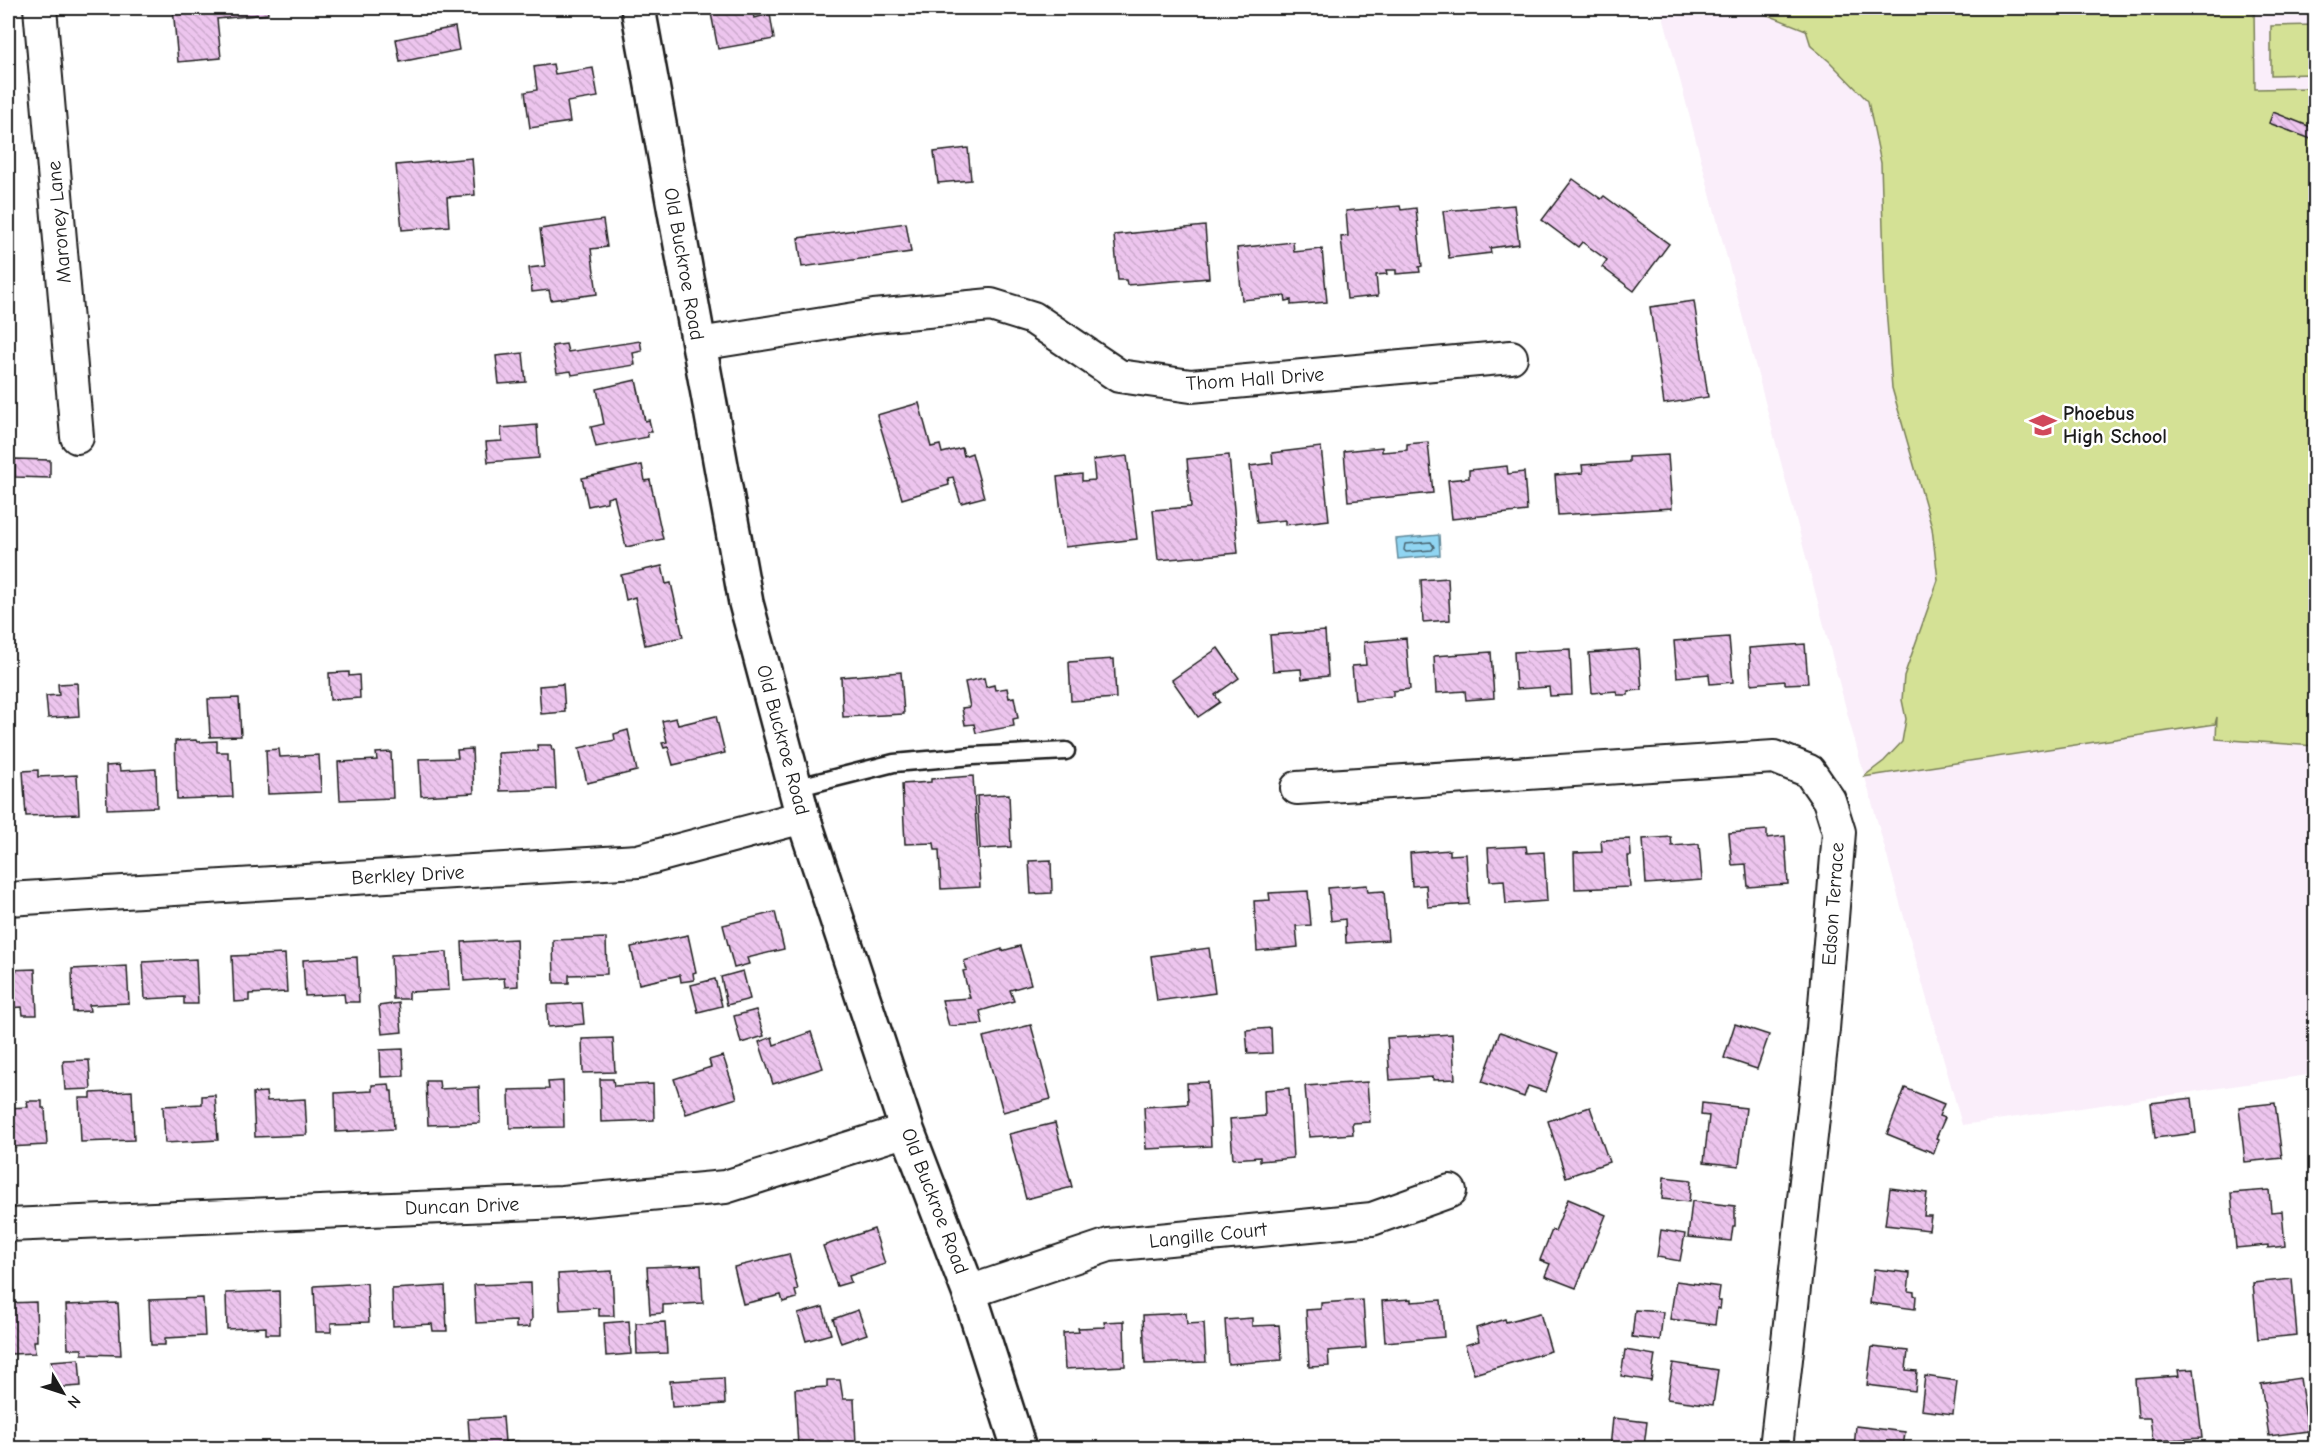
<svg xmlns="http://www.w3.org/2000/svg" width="2323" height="1456" viewBox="0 0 2323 1456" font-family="'Comic Neue',sans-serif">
<defs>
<pattern id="building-back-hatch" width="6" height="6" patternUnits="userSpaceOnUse" patternTransform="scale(1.5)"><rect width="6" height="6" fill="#edc5ee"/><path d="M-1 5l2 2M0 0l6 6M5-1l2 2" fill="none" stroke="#cba9cc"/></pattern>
</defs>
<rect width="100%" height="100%" fill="#fff"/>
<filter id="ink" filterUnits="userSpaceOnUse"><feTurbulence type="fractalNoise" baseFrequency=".0167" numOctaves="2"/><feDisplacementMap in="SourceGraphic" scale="12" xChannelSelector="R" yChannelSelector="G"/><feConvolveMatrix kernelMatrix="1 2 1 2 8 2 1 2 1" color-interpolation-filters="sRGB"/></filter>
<g filter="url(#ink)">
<path fill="#faeefa" d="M1661,8H2315V1074L1962,1125L1849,720Z"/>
<g fill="#d4e195" stroke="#787e58" stroke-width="1.5">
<path d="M1760,8H2254L2255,89L2315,88V746L2216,739L2217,717L2215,724L1863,777L1884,761L1902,742L1906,719L1902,700L1904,676L1938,580L1932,528L1892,388L1885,294L1881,163L1868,101L1829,61L1811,46L1806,30L1760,12Z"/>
<path d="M2315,25V74L2271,75V26Z"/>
</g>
<path fill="#90d5f2" stroke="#628b9c" stroke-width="1.5" d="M1439,535L1440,555L1398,559L1396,539Z"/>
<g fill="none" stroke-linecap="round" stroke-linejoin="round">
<path stroke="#4a6672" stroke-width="1.5" d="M1431,542L1434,547L1432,550L1406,552L1404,550L1405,544Z"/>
</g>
<g fill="url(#building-back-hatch)" stroke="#1c1c1c" stroke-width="1.5">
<path d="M173,8H267L268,14L217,19L221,58L178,62Z"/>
<path d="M710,8H752L754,18L770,14L774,39L718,49Z"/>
<path d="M455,27L459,50L400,62L396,39Z"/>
<path d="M553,64L555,74L593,68L598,97L567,102L570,122L530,128L525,92L537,90L534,67Z"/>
<path d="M2273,112L2316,129V141L2269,123Z"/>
<path d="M968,148L971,180L938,183L934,152Z"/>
<path d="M472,158L475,195L447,197L449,226L402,230L396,165Z"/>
<path d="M1573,179L1601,199L1604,196L1669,244L1634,291L1602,267L1607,260L1582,242L1578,247L1542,220Z"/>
<path d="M1514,205L1519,244L1490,248L1491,253L1449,258L1443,211Z"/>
<path d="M1400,206L1401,210L1416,208L1422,266L1419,267L1420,272L1396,274V270H1386L1387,274L1376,275L1378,296L1347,299L1341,237L1348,236L1346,211Z"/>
<path d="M603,220L607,247L591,249L597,294L551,300L549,290L532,292L529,268L545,266L540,229Z"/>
<path d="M906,223L911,252L802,267L798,238Z"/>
<path d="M1205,226L1209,278L1127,285L1126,280H1118L1114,235Z"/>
<path d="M1293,242L1294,252L1322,249L1327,302L1291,305V300L1286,301L1285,296L1242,300L1237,248Z"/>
<path d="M1694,301L1708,397L1664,404L1650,307Z"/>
<path d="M640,341L642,351L633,353L635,365L572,375L571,371L557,373L552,346L566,344L568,352Z"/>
<path d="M523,353L526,382L499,384L496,356Z"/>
<path d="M636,380L645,421L649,420L652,432H647L648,437L596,447L591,427L604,424L597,389Z"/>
<path d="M919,403L931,447L940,445L942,453L962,448L964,456L972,453L984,497L961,503L953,477L948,478L949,485L902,499L877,415Z"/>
<path d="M537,425L539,458L488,462L486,442L502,441L501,428Z"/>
<path d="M1428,442L1433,493L1348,501L1344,451L1382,447V452L1407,450V444Z"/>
<path d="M1321,447L1329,520L1285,525V520L1257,523L1250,466L1273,463L1272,453Z"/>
<path d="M1229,455L1238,553L1158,560L1153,510L1191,507L1187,459Z"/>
<path d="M1668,455L1672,508L1558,515L1555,475L1583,473L1582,465L1629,462V457Z"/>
<path d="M1127,456L1137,539L1065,547L1057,477L1082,474V481L1095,480L1093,460Z"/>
<path d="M15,459L50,460V478L15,477Z"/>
<path d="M642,465L645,481L650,480L663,539L626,547L614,496L607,498V502L588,506L582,478Z"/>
<path d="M1507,466L1508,474L1524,472L1527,511L1452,519L1448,480L1469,478V470Z"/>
<path d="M662,566L666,584L671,583L683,637L645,645L635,597L626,600L621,575Z"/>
<path d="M1448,578L1450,620L1423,622L1421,580Z"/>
<path d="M1325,631L1328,676L1302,679L1301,669L1273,671L1270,635Z"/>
<path d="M1729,637L1733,682L1710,684L1709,674L1677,677L1674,641Z"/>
<path d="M1406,638L1410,689L1393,691V696L1355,700L1352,666L1366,665L1364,642Z"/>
<path d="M1805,644L1808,683L1785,684V681L1751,684L1749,648Z"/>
<path d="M1218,648L1239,678L1215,695L1220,702L1198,717L1172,680Z"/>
<path d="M1570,649L1572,695L1550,696L1549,687L1516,689L1514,652Z"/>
<path d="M1639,649L1642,690L1628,691V695H1617L1616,691L1592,693L1589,653Z"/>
<path d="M1491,652L1494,698L1466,700L1465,691L1436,693L1434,656Z"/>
<path d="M1114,659L1116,698L1071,701L1069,662Z"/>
<path d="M349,672V676L359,675L360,698L330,700L329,673Z"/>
<path d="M901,672L904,714L843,717L841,677Z"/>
<path d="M984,678L986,687L994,685L995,690L1007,688L1009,698L1014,697L1018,718L1013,719L1014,726L976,733L974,724L965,725L962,708L970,707L965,682Z"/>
<path d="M77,683L79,716L48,718L46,696L59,695L58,684Z"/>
<path d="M563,684L565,712L541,714L539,686Z"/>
<path d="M239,698L241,736L210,737L208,699Z"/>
<path d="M716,716L725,753L673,765L668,747L664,748L662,743L667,742L662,721L676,718L678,725Z"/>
<path d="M628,730L637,771L587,783L579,748L615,740L614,734Z"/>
<path d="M196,740L197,742L217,741V752H228V759H231L233,797L177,799L175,741Z"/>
<path d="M537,745H551L552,750H554L556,789L500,791L498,753L538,751Z"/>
<path d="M279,749L280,757L319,755L321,792L268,794L266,750Z"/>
<path d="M472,749L474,793L421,796L419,759L458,758L457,750Z"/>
<path d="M391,752L393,798L340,800L338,762L377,760L376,753Z"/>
<path d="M119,765L120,771L156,769L157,807L107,809L106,766Z"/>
<path d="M38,770V777L77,775L79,814L26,816L23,771Z"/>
<path d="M973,776L980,887L941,889L939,850H935L934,843L905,844L902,784L931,782V779Z"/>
<path d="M1009,794L1011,847L980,849L977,796Z"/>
<path d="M1767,830V838L1785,836L1788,884L1748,887L1746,864L1732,865L1729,833Z"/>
<path d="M1671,837L1672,846L1699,844L1702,880L1646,884L1643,839Z"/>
<path d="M1630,839L1631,856H1628L1630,887L1575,889L1574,853L1602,852L1601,840Z"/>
<path d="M1526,846L1527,853L1544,852L1547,901L1506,904L1504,880L1490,881L1488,848Z"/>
<path d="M1450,850V855L1466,854L1469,904L1428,907L1426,885L1412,886L1410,853Z"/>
<path d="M1051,860L1052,893L1031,894L1029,861Z"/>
<path d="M1367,885L1368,892L1384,891L1388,940L1346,943L1345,919L1331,921L1328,888Z"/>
<path d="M1308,891L1311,925L1296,926L1298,947L1257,951L1254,901L1270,900L1269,893Z"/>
<path d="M775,912L784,949L747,958L749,964L734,968L723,925Z"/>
<path d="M688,935L696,972L693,973L694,980L681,982L680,975L639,984L631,947Z"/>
<path d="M606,938L607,974L569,975V983H554L553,940Z"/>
<path d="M516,939L518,986L505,987L504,978L464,981L462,942Z"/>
<path d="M1020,946L1031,984L1010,990L1014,1001L980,1011L983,1024L949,1026L942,1000L970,998L963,971L967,970L964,961L1002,949V951Z"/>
<path d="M1209,948L1215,993L1157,1001L1151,956Z"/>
<path d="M447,952L449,990L409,992V999H393L391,955Z"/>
<path d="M285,954L287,992L249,994V1001L234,1002L232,956Z"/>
<path d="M357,957L359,1002H345L344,994L305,996L303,960Z"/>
<path d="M196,959L198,1004H184V997L145,999L143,962Z"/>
<path d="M127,966L129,1003L89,1005L90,1011L73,1012L72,969Z"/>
<path d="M35,969L37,1015H23L22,1007L8,1008V970Z"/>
<path d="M743,971L750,999L727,1005L721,977Z"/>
<path d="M715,979L722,1006L698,1012L691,985Z"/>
<path d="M399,1003L402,1032L382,1034L379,1006Z"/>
<path d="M582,1003L584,1024L548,1027L547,1005Z"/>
<path d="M756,1010L764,1036L741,1043L734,1016Z"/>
<path d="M1735,1024L1769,1035L1757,1069L1724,1058Z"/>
<path d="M1031,1025L1051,1099L1003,1112L983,1037Z"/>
<path d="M1271,1028L1272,1053L1248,1054L1246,1030Z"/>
<path d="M811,1032L823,1068L773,1084L759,1042L772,1037L774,1045Z"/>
<path d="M1500,1032L1559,1053L1546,1092L1528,1086L1524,1097L1482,1082Z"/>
<path d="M1452,1034L1455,1079L1433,1080V1077L1390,1080L1387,1038Z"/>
<path d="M613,1038L615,1072L583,1073L582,1039Z"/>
<path d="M403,1049L404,1076L381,1077L380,1050Z"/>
<path d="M723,1056L737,1098L686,1114L674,1079L711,1067L709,1060Z"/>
<path d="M89,1060L91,1089L65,1090L63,1061Z"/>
<path d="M600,1079H613L614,1086L653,1084L654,1120L601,1122Z"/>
<path d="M426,1081H439L440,1089L479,1087L480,1123L428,1125Z"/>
<path d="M563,1081L564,1127L510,1128L509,1090L549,1089L548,1082Z"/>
<path d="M1208,1082L1211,1146L1146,1149L1144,1107L1188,1104L1187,1083Z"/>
<path d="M1367,1082L1370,1122L1352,1123L1353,1134L1309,1137L1305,1086Z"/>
<path d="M389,1084L390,1091H392L394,1129L336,1132L335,1093L372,1091V1085Z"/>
<path d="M1289,1088L1293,1158L1260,1161V1157L1233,1159L1230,1119L1265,1116L1264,1090Z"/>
<path d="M1905,1088L1944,1104L1939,1116L1945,1118L1936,1138L1939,1139L1934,1153L1887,1134Z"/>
<path d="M132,1091L134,1140L81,1142L79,1098H91V1093Z"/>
<path d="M266,1092L267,1101L305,1099L307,1135L255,1137L253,1093Z"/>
<path d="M215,1095L218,1140L165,1143L163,1106L202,1104V1096Z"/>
<path d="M2192,1098L2196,1133L2155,1138L2151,1103Z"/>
<path d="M27,1101H42V1108H45L47,1145L8,1147V1108L28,1107Z"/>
<path d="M1702,1103L1746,1108L1739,1166L1704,1162L1709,1116L1701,1115Z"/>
<path d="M2275,1103L2282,1158L2245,1162L2239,1107Z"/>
<path d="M1590,1107L1609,1162L1566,1177L1548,1121Z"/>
<path d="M1055,1123L1072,1187L1026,1199L1009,1134Z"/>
<path d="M1664,1177L1691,1180L1689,1202L1662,1199Z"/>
<path d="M1890,1188L1927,1193L1924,1216H1931L1929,1230L1885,1225Z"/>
<path d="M2269,1190L2271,1212L2282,1211L2285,1246L2268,1248V1245L2236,1248L2231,1193Z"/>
<path d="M1568,1199L1606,1215L1576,1288L1545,1276L1550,1264L1540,1260L1552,1230L1555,1231Z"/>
<path d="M1692,1201L1735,1206V1226H1733L1731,1241L1688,1237Z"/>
<path d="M874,1229L885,1264L849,1276L851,1282L837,1286L823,1246Z"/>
<path d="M1661,1230L1685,1234L1680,1261L1657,1257Z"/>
<path d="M789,1254L798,1290L795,1291L797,1298L783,1302L781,1295L743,1304L734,1267Z"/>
<path d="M701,1265L703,1303L663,1305V1313L650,1314L647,1267Z"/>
<path d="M1874,1269L1910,1273L1908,1291L1914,1292V1295L1916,1296L1915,1309L1870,1303Z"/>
<path d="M612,1271L614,1316H599V1308L560,1310L558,1274Z"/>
<path d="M2292,1279L2297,1335L2258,1339L2253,1283Z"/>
<path d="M1676,1281L1720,1287L1718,1301H1721L1720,1309L1717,1308L1715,1325L1670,1319Z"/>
<path d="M367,1283L369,1322L331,1323V1332H316L314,1286Z"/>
<path d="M531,1283L532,1320L530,1321V1327L516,1328V1321L476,1323L474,1285Z"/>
<path d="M445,1286L447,1331H433L432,1324L393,1326L392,1289Z"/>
<path d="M279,1291L280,1334H266V1327L227,1329L226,1293Z"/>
<path d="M203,1298L205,1336L165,1338V1345H151L149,1300Z"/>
<path d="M1411,1299V1302L1441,1300L1444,1337L1385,1342L1382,1301Z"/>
<path d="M1363,1300L1366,1348L1328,1351L1329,1366L1309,1367L1306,1310L1321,1309V1303Z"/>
<path d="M36,1302L37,1341H34L35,1353L11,1354L10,1341L8,1342V1303Z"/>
<path d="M118,1303L121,1355L82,1354V1349H68L66,1305Z"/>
<path d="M823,1307L831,1334L806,1341L798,1314Z"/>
<path d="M858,1310L867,1334L841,1343L833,1319Z"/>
<path d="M1635,1310L1663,1312L1660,1340L1632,1337Z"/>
<path d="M1186,1313L1187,1324L1204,1323L1206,1362L1145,1364L1143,1315Z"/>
<path d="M1540,1313L1551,1351L1474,1374L1465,1345L1479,1341L1476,1328L1505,1319L1506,1322Z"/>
<path d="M1252,1318V1326L1279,1325L1282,1360L1228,1364L1225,1320Z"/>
<path d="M629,1321L631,1354L606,1356L604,1323Z"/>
<path d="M1124,1321L1125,1366L1065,1369L1063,1333L1079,1332L1078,1328L1105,1327L1104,1322Z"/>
<path d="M665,1322L667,1353L637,1354L636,1323Z"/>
<path d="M1872,1347L1908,1351L1906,1370L1917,1371L1915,1391L1867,1385Z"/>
<path d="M1625,1350L1655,1355L1651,1381L1621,1376Z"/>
<path d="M79,1359L81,1386L54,1388L51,1361Z"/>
<path d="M1673,1363L1718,1370L1713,1405L1667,1399Z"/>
<path d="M2194,1369L2202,1438L2153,1441L2150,1418H2138L2135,1379L2179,1376L2178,1370Z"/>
<path d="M1925,1376L1957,1381L1953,1414L1921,1410Z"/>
<path d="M724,1378L725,1404L672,1407L670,1381Z"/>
<path d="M2300,1378L2308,1431L2269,1436L2261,1384Z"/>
<path d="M827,1380H840L843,1399H854L856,1445L798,1448L795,1389L827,1387Z"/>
<path d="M503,1417L505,1442L518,1441L519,1448H470L468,1419Z"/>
<path d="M1613,1418L1647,1422L1644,1446H1640L1639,1448H1610Z"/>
<path d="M1856,1426L1905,1432L1903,1448H1854Z"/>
<path d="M1657,1442L1701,1447V1448H1656Z"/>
</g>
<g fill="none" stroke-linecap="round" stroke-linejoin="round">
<defs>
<path id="service" d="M795,788L894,763L973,756L1066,751"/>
<g id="minor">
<path d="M40,8L77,437"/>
<path d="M699,344L874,316L991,305L1033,318L1119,376L1191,386L1511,357"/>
<path d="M1297,788L1774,757L1809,771L1829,800L1839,832L1823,1029L1776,1448"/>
<path d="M8,899L638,861L803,817"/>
<path d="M8,1225L562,1202L725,1187L907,1130"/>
<path d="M969,1292L1109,1245L1372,1219L1450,1191"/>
</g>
<path id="tertiary" d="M638,8L746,603L803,817L907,1130L969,1292L1019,1448"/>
</defs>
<use href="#service" stroke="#1c1c1c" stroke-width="21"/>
<use href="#minor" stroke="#1c1c1c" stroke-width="36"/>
<use href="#tertiary" stroke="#1c1c1c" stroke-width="38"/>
<use href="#service" stroke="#fff" stroke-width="16"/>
<use href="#minor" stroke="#fff" stroke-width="32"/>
<use href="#tertiary" stroke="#fff" stroke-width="33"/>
</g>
</g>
<defs>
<symbol id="school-bare" viewBox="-9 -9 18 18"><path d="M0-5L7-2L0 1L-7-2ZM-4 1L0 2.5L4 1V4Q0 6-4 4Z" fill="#d1495b" stroke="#fff" stroke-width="2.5" paint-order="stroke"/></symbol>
</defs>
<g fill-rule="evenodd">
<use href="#school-bare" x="2024" y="406" width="38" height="38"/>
</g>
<g text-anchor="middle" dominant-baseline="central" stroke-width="5" stroke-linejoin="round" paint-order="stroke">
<g font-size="20" fill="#1c1c1c" stroke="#fff">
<text transform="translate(59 222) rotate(-95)">Maroney Lane</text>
<text transform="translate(684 264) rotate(80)">Old Buckroe Road</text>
<text transform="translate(1255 379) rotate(-4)">Thom Hall Drive</text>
<text transform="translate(783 740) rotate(75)">Old Buckroe Road</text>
<text transform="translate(408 875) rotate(-3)">Berkley Drive</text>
<text transform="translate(1833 904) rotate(-86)">Edson Terrace</text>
<text transform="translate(935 1201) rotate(69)">Old Buckroe Road</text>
<text transform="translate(462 1206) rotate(-2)">Duncan Drive</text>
<text transform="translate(1208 1235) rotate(-6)">Langille Court</text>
</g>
<g font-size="20" font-weight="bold" fill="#1c1c1c" stroke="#fff" text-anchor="start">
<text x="2063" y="413">Phoebus<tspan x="2063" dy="23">High School</tspan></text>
</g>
</g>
<rect width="2323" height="1456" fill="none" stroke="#fff" stroke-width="30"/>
<rect x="15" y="15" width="2293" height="1426" fill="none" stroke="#1c1c1c" stroke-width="2" filter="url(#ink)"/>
<g transform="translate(63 1393) rotate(129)" stroke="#ffffff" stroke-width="4.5" paint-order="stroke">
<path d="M0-4.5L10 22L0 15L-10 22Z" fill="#1c1c1c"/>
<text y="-9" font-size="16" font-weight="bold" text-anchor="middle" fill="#1c1c1c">N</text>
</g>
</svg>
